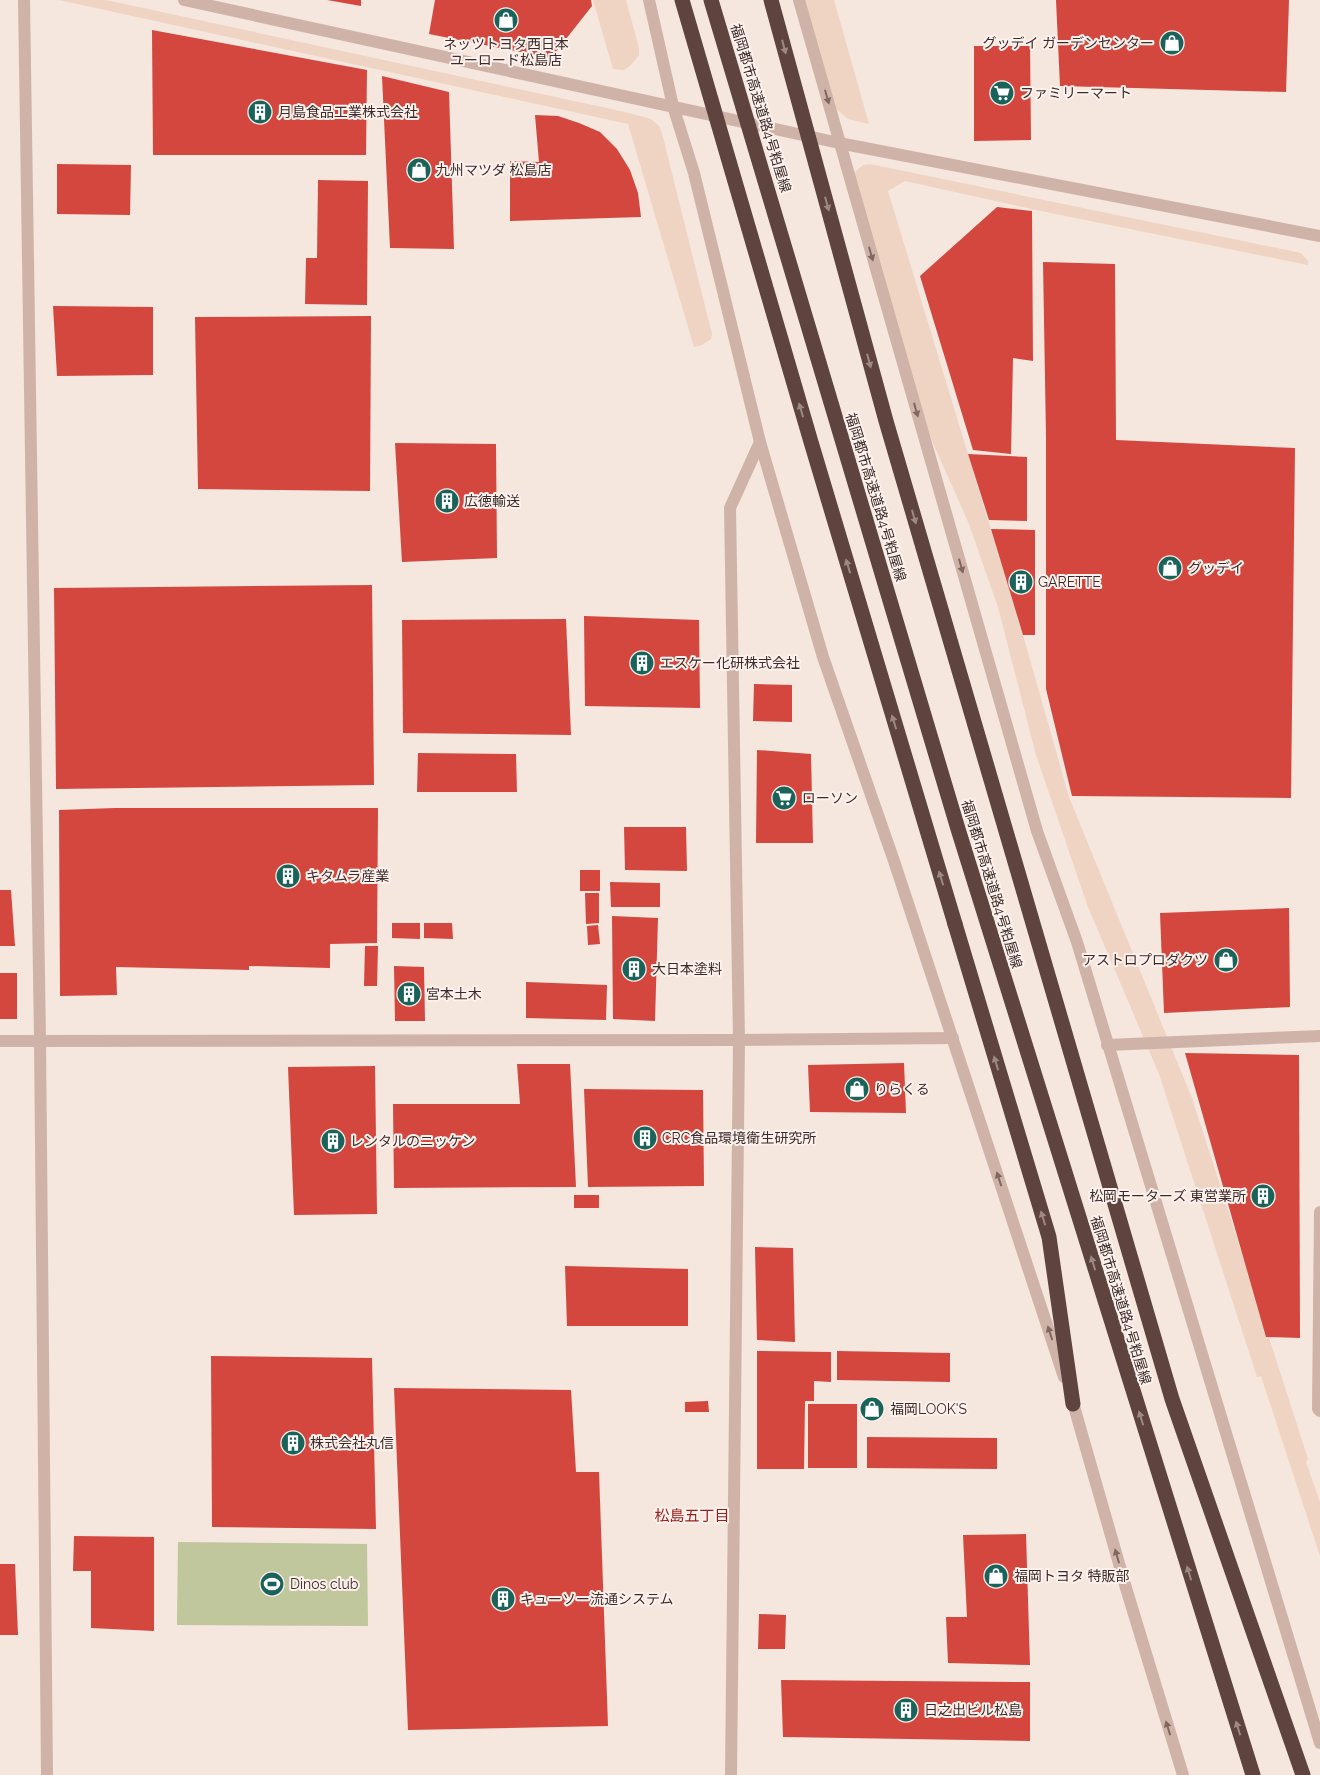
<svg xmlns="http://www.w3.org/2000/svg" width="1320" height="1775" viewBox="0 0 1320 1775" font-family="Raleway,'Noto Sans JP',sans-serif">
<rect width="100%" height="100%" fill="#f5e6de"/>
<path fill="#c0c79c" d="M178,1542L367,1544L368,1626L177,1625Z"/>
<g fill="#efd4c4">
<path d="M59,0H106L625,112L651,119L659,126L662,133L712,334L711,339L702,345L694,347L628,124Z"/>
<path d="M593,0H626L639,48V55L630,66L624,70L613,69Z"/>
<path d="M800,0H834L869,124L848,119L836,109Z"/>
<path d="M870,164L1301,253L1308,261V265L1036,210L905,181L888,191L1023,635L1069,797L1192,1098L1308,1459L1306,1462L1320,1502V1556L1261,1376L1257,1377L1159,1074L1088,907L1036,755L998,607L986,573L969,524L925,425L853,179L855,172L863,165Z"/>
</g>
<g fill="#d3473e">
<path d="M327,0H361V6Z"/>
<path d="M435,0H591L592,6L551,58L429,34Z"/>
<path d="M1056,0H1289L1286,92L1060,86Z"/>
<path d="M152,30L367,70L366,155H153Z"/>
<path d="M974,46H1030L1031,140L974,141Z"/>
<path d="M382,76L449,92L454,249L390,248Z"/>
<path d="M535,115L558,116L579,123L600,132L617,149L630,170L638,193L641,217L510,221V161L539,162Z"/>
<path d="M57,164L131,165L130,215L57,214Z"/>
<path d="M318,180L368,181L367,305L305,304L306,258H317Z"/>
<path d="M997,207L1032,211L1033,361L1013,358L1011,454L973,450L920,276Z"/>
<path d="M1043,262L1115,264L1116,440L1295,448L1291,798L1072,796L1046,689V437Z"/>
<path d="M53,306L153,307V375L57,376Z"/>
<path d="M371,316L370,491L198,489L195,317Z"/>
<path d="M395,443L496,444L497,558L402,562Z"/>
<path d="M968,454L1027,457V521L989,520Z"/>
<path d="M991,529L1035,530V635H1023Z"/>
<path d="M372,585L374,785L56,789L54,588Z"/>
<path d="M584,616L699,620L700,708L585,706Z"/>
<path d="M566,619L571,735L403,733L402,620Z"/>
<path d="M754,684L792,685V722L753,721Z"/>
<path d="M757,750L811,754L813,843H756Z"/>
<path d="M418,753L516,754L517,792H417Z"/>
<path d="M115,808H378L377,943L330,944V968L249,966V970L116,967L117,995L60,996L59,810Z"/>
<path d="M624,827H686L687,871L625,870Z"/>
<rect x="580" y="870" width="20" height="21"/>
<path d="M610,882L660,883V907H611Z"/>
<path d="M0,890H11L15,946H0Z"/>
<path d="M585,893H599V923L586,924Z"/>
<path d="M1289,908L1290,1007L1164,1013L1160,913Z"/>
<path d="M612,916L658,918L655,1021L613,1019Z"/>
<path d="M392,923H420V939L392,938Z"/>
<path d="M424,923H452L453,939L424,938Z"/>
<path d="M598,925L600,944L588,945L587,926Z"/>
<path d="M365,946H378L377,986H364Z"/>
<path d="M394,966L424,967L425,1021H395Z"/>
<rect x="0" y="973" width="17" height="46"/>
<path d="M526,982L607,985L606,1020L526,1018Z"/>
<path d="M1185,1053L1299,1055L1300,1338L1266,1337Z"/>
<path d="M904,1063L906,1113L810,1112L808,1065Z"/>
<path d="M517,1064H570L576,1187L394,1188L393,1104H520Z"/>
<path d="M375,1066L377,1214L294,1215L288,1067Z"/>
<path d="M584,1089L703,1090L704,1186L588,1187Z"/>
<rect x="574" y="1195" width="25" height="13"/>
<path d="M755,1247L793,1248L795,1342L757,1340Z"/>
<path d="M565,1266L688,1269V1326H567Z"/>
<path d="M757,1351L831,1352V1382L814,1381V1401H805L804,1469H757Z"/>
<path d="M837,1351L950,1353V1382L837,1380Z"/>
<path d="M211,1356L372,1358L376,1529L212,1527Z"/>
<path d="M394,1388L571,1390L576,1472H599L608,1726L408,1730Z"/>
<path d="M708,1401L709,1412H685V1402Z"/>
<rect x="808" y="1404" width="49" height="64"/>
<path d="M867,1437L997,1438V1469L867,1468Z"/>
<path d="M1026,1534L1030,1665L948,1663L946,1617H967L963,1535Z"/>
<path d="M74,1536L154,1537V1631L91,1628V1571H73Z"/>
<path d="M0,1564H15L18,1635H0Z"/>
<path d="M759,1614L786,1615L785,1649H758Z"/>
<path d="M781,1680L1030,1682V1741L783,1737Z"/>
</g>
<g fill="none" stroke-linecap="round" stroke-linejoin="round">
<g stroke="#d0b3a8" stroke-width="12">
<path d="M24,0L40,1040L47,1775"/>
<path d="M0,1041L739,1040L953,1038"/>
<path d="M1107,1045L1320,1036"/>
<path d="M1320,1212L1318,1409L1320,1411"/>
<path d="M731,1775L739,1040L730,508L760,442"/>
</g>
<g stroke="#d0b3a8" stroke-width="12">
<path d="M184,0L839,143L1320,236"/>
<path d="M649,0L673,106L694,173L760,442L823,657L894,861L1064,1377"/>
<path d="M799,0L1037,831L1077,942L1320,1743"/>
<path d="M1071,1396L1126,1588L1183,1775"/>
</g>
<path stroke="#5e433f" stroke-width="15" d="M955,924L1049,1237L1073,1404"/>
<g stroke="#5e433f" stroke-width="15">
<path d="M682,0L811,442L955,924"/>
<path d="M711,0L958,829L1253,1775"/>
<path d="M771,0L886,421L1172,1399L1303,1775"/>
</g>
</g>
<defs><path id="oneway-solid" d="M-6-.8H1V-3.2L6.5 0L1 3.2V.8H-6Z" transform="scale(1.25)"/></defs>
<g fill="#9d8984">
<use href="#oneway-solid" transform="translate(784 47) rotate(75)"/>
<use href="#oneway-solid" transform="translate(827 204) rotate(75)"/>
<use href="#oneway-solid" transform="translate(869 361) rotate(75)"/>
<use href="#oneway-solid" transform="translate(801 410) rotate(-106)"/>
<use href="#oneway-solid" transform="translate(914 517) rotate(74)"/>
<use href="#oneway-solid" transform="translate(848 566) rotate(-107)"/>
<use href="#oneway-solid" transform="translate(894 722) rotate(-107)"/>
<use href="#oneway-solid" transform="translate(941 878) rotate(-107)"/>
<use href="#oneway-solid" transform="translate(996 1063) rotate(-107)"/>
<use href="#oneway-solid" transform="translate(1043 1218) rotate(-107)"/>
<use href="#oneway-solid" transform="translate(1093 1263) rotate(-107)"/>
<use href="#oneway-solid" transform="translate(1141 1418) rotate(-107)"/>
<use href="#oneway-solid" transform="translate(1189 1573) rotate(-107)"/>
<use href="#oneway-solid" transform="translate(1238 1728) rotate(-107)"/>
</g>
<g fill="#7f6862">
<use href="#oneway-solid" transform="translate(827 97) rotate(74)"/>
<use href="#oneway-solid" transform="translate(871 254) rotate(74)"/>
<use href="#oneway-solid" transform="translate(916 410) rotate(74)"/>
<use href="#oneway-solid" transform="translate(961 566) rotate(74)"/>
<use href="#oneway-solid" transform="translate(999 1179) rotate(-108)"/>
<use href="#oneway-solid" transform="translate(1050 1333) rotate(-108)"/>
<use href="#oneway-solid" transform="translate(1117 1556) rotate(-106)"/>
<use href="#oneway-solid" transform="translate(1168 1728) rotate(-107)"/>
</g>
<defs>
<symbol id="shop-disc" viewBox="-11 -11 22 22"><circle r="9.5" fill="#19635a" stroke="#fcf1ec"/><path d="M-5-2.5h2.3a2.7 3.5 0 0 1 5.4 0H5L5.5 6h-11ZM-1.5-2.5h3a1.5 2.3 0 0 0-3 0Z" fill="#fff"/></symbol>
<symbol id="supermarket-disc" viewBox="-11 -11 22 22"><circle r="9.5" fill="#19635a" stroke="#fcf1ec"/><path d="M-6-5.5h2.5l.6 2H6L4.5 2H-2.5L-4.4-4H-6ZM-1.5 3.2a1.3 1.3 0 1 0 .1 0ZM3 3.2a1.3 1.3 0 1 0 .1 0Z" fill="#fff"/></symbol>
<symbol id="building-disc" viewBox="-11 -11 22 22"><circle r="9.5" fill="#19635a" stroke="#fcf1ec"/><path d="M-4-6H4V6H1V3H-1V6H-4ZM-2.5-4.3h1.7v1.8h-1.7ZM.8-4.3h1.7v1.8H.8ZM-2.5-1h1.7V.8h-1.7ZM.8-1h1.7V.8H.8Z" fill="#fff"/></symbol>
<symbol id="stadium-disc" viewBox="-11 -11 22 22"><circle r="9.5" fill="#19635a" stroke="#fcf1ec"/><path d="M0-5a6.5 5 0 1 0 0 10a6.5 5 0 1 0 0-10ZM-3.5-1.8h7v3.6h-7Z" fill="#fff"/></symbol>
</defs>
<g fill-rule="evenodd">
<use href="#shop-disc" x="492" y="6" width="28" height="28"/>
<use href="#shop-disc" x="1158" y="29" width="28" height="28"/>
<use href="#supermarket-disc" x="988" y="79" width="28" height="28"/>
<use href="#building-disc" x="246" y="98" width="28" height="28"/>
<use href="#shop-disc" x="405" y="156" width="28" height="28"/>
<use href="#building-disc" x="433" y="487" width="28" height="28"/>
<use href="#shop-disc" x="1156" y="554" width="28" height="28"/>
<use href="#building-disc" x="1007" y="568" width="28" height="28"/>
<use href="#building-disc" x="628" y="649" width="28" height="28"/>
<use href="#supermarket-disc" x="770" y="784" width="28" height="28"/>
<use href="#building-disc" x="274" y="862" width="28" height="28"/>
<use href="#shop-disc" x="1212" y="946" width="28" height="28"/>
<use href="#building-disc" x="620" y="955" width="28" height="28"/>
<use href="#building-disc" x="395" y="980" width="28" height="28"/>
<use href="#shop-disc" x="843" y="1075" width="28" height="28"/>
<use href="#building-disc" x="631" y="1124" width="28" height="28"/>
<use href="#building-disc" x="319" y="1127" width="28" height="28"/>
<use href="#building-disc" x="1249" y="1182" width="28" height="28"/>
<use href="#shop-disc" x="858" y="1395" width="28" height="28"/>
<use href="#building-disc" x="279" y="1429" width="28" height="28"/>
<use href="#shop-disc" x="982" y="1562" width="28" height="28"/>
<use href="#stadium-disc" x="258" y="1570" width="28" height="28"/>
<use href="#building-disc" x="489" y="1585" width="28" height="28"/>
<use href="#building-disc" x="892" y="1696" width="28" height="28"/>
</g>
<g text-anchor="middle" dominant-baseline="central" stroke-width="4" stroke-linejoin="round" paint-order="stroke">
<g font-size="14" fill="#3c2b29" stroke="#fcf1ec" text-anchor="start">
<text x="1154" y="43" text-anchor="end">グッデイ ガーデンセンター</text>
<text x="506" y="44" text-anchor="middle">ネッツトヨタ西日本<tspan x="506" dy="16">ユーロード松島店</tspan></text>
<text x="1020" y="93">ファミリーマート</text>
<text x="278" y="112">月島食品工業株式会社</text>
<text x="436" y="170">九州マツダ 松島店</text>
<text x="464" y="501">広徳輸送</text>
<text x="1188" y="568">グッデイ</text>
<text x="1038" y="582">GARETTE</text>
<text x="660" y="663">エスケー化研株式会社</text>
<text x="802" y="798">ローソン</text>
<text x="306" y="876">キタムラ産業</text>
<text x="1208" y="960" text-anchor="end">アストロプロダクツ</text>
<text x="652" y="969">大日本塗料</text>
<text x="426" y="994">宮本土木</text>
<text x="874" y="1089">りらくる</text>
<text x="662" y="1138">CRC食品環境衛生研究所</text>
<text x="350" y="1141">レンタルのニッケン</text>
<text x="1246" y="1196" text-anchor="end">松岡モーターズ 東営業所</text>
<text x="890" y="1409">福岡LOOK'S</text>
<text x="310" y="1443">株式会社丸信</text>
<text x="1014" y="1576">福岡トヨタ 特販部</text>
<text x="290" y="1584">Dinos club</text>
<text x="520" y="1599">キューソー流通システム</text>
<text x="924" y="1710">日之出ビル松島</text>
</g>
<g font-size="14" fill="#3c2b29" stroke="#fcf1ec">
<text transform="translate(761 108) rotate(73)">福岡都市高速道路4号粕屋線</text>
<text transform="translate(876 497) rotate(73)">福岡都市高速道路4号粕屋線</text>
<text transform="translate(992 884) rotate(73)">福岡都市高速道路4号粕屋線</text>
<text transform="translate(1121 1300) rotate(73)">福岡都市高速道路4号粕屋線</text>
</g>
<g font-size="15" fill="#951e18" stroke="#fcf1ec">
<text x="692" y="1516">松島五丁目</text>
</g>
</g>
</svg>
